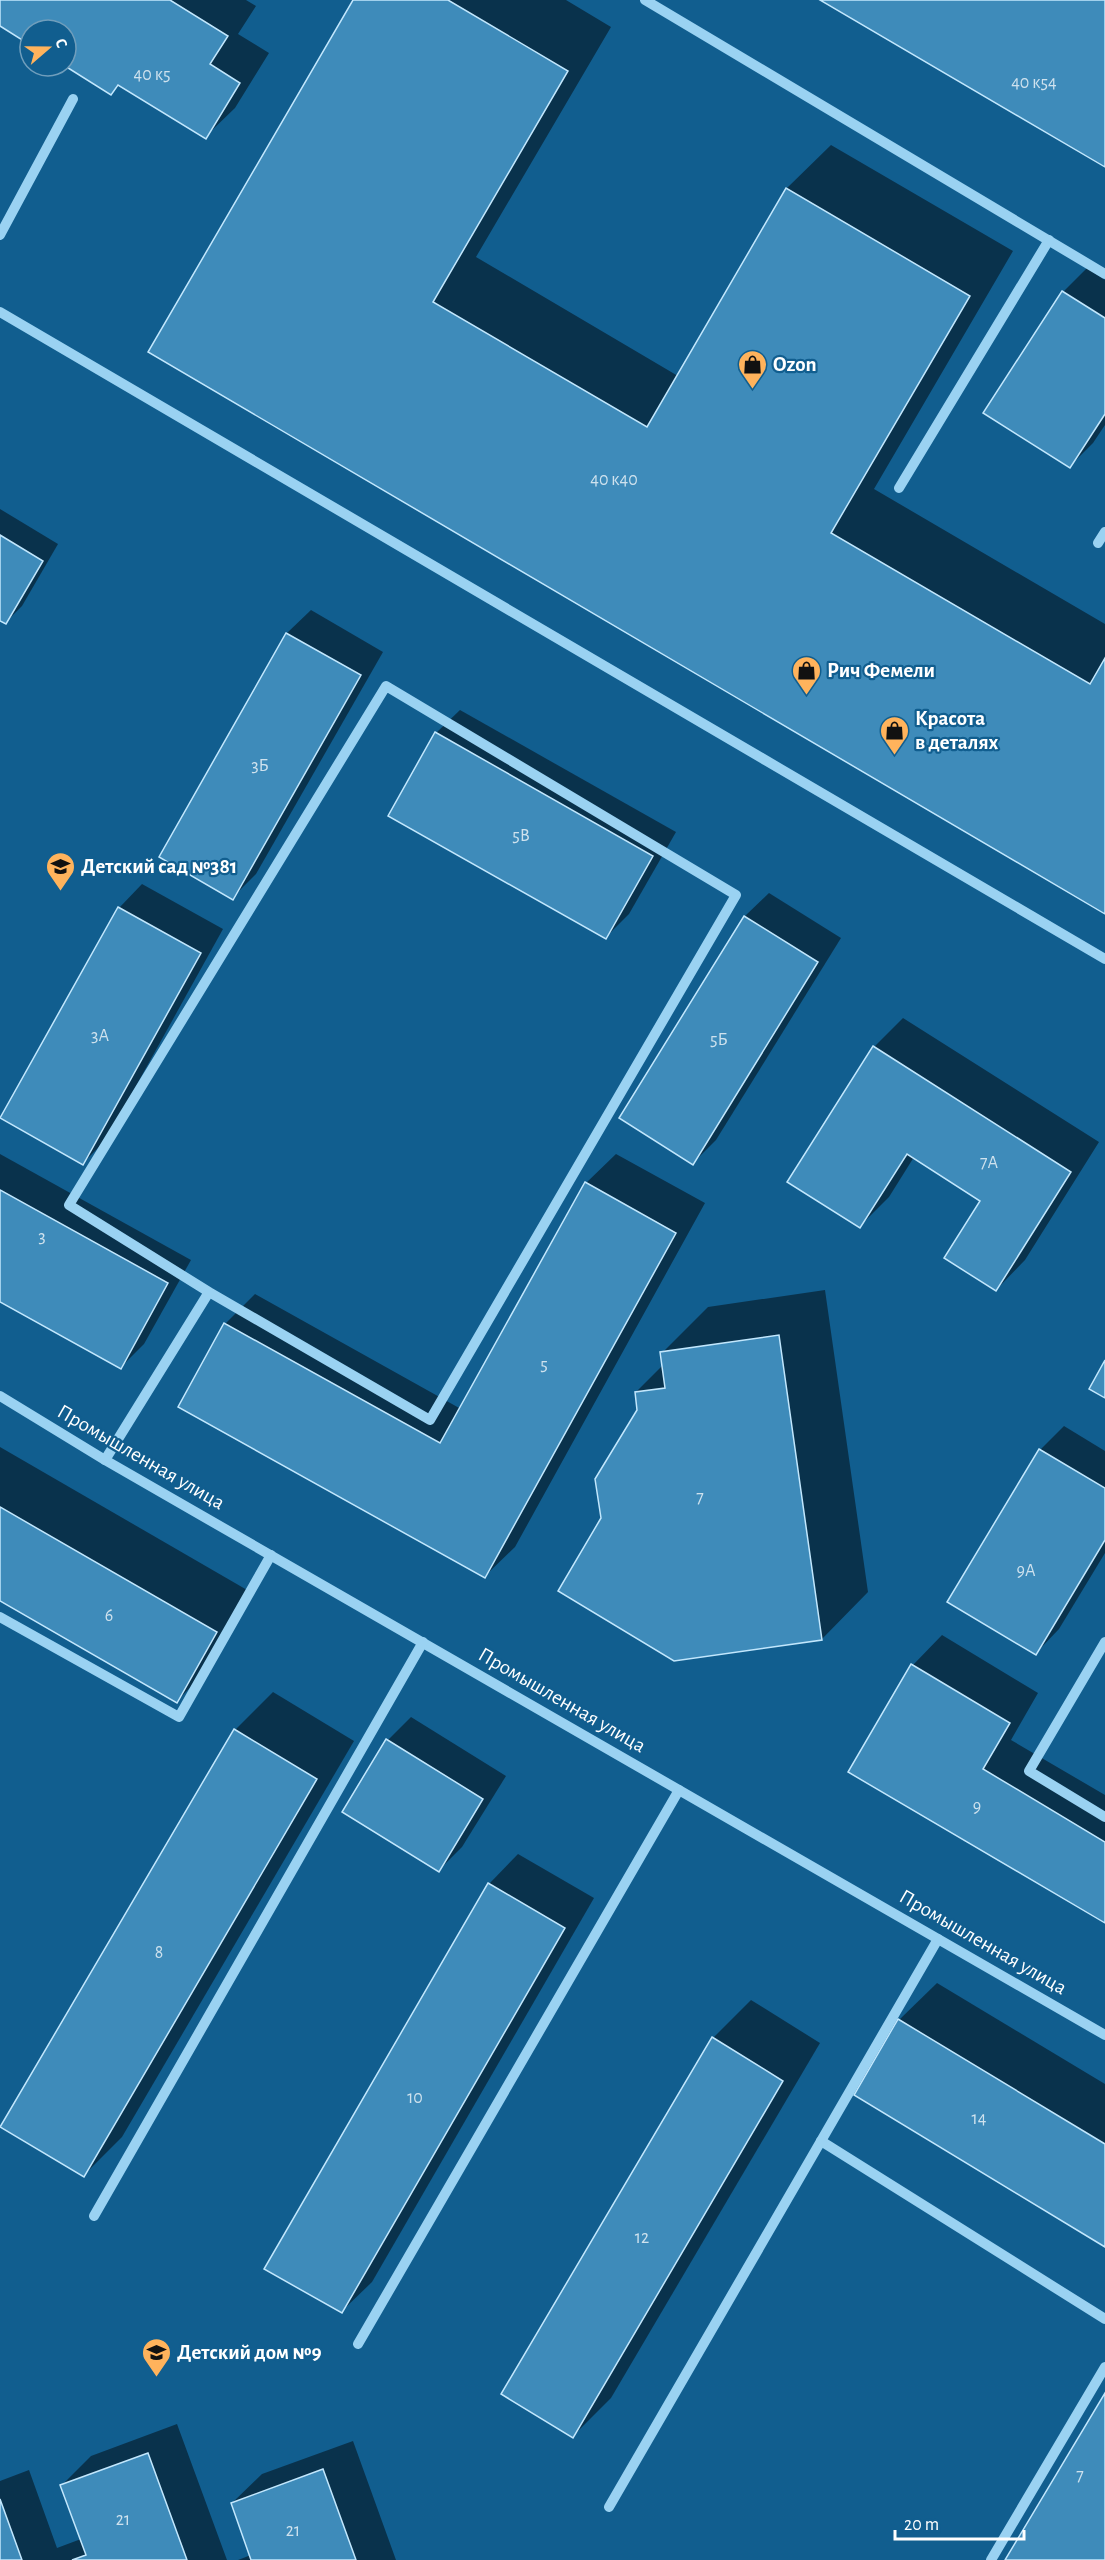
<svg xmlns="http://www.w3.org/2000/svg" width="1105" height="2560" viewBox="0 0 1105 2560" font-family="'Alegreya Sans',sans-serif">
<rect width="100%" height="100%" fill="#115e8f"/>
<g fill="#0007">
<path d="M0,0H246L256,6L238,34L269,53L235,108L205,137L120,85L111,93L66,30H30V43L0,24Z"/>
<path d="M355,0H566L611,27L476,257L678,376L787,188L831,145L1013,251L874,489L1105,624V912L150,351Z"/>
<path d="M1087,268L1105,280V425L1093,443L1070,466L985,412L1063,292Z"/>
<path d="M0,509L58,544L22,606L6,622L0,619Z"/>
<path d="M311,610L383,652L256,874L232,898L161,856L287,633Z"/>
<path d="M460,710L676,832L629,914L606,937L436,733Z"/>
<path d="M142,884L223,929L106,1140L83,1163L119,908Z"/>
<path d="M769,893L841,938L716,1140L693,1163L621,1118L745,916Z"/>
<path d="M903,1018L1099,1142L1025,1260L996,1290L982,1201L914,1157L889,1197L860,1226L874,1047Z"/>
<path d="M0,1154L191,1260L144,1344L121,1367L0,1300Z"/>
<path d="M616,1154L705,1203L515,1547L485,1576L225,1324L255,1294L461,1409L586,1183Z"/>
<path d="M825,1290L868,1592L822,1639L603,1518L639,1410L636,1392L663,1365L662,1353L708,1307Z"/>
<path d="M1064,1426L1105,1451V1553L1059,1629L1036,1653L949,1602L1040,1450Z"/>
<path d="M0,1447L254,1594L214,1663L177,1701L0,1599Z"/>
<path d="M942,1635L1038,1693L1011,1740L1105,1795V1921L850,1771L913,1665Z"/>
<path d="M273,1692L354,1741L122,2137L84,2175L235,1730Z"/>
<path d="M411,1717L506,1776L462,1847L439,1870L388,1740Z"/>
<path d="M518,1854L594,1898L372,2282L342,2311L489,1884Z"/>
<path d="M937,1983L1105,2084V2245L899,2020Z"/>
<path d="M751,2000L820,2043L611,2398L573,2436L713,2038Z"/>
<path d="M177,2424L227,2560H0V2481L29,2470L57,2548L81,2539L62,2485L91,2456Z"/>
<path d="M353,2441L396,2560H238L251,2555L232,2503L262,2474Z"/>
</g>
<g fill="#3e8bba" stroke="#c2e7fd" stroke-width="1.5">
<path d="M0,0H170L228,36L210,64L240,83L206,139L118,85L111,95L65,66L66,30H30V45L0,26Z"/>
<path d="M353,0H448L568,71L433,302L647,427L786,188L970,296L831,533L1090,684L1105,658V914L148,352Z"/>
<path d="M820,0H1105V167Z"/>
<path d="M1062,291L1105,318V414L1070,468L983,413Z"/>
<path d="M0,535L43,561L6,624L0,621Z"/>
<path d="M286,633L361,675L233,900L159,857Z"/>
<path d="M435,732L653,856L606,939L388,816Z"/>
<path d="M118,907L201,953L83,1165L0,1118Z"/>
<path d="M744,916L818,962L693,1165L619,1118Z"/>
<path d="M873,1046L1071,1172L996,1291L944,1258L980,1201L907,1154L860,1228L787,1182Z"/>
<path d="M585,1182L676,1233L485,1578L178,1407L224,1323L440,1443Z"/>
<path d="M0,1190L168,1283L121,1369L0,1302Z"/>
<path d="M779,1335L822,1640L674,1661L558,1591L601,1518L595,1479L637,1410L635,1392L665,1388L660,1352Z"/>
<path d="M1105,1360V1398L1089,1389Z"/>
<path d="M1039,1449L1105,1488V1540L1036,1655L947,1602Z"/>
<path d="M0,1507L217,1632L177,1703L0,1601Z"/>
<path d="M911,1664L1010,1723L983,1769L1105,1842V1923L848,1772Z"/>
<path d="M234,1729L317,1779L84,2177L0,2127Z"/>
<path d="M386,1739L483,1799L439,1872L342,1812Z"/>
<path d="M488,1883L565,1928L342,2313L264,2269Z"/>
<path d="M898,2019L1105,2144V2247L854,2095Z"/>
<path d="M712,2037L783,2081L573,2438L501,2394Z"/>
<path d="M1105,2393V2560H1005Z"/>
<path d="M148,2453L187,2560H72L86,2555L60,2485Z"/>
<path d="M323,2469L356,2560H251L231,2503Z"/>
<path d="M0,2499L22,2560H0Z"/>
</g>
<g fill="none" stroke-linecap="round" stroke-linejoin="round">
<g stroke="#9ad2f2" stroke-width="10">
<path d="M645,0L1105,274"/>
<path d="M0,235L73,99"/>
<path d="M0,312L1105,959"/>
<path d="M899,488L1049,240"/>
<path d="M1098,543L1105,532"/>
<path d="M0,1396L105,1460L1105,2035"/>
<path d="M105,1460L209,1292L430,1420L736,895L386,686L69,1205L209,1292"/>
<path d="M0,1617L179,1717L271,1555"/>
<path d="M1105,1642L1029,1771L1105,1817"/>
<path d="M821,2141L1105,2319"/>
<path d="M94,2216L423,1642"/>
<path d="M358,2344L679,1790"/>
<path d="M609,2507L938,1939"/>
<path d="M991,2560L1105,2367"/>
</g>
</g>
<defs>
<symbol id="shop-pin" viewBox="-11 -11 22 30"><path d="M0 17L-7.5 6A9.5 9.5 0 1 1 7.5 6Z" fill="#ffb35c" stroke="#115e8f"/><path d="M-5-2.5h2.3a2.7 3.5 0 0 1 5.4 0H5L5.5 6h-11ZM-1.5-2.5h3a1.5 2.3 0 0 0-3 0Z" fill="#111"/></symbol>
<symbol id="school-pin" viewBox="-11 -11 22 30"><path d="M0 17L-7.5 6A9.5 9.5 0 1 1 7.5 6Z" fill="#ffb35c" stroke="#115e8f"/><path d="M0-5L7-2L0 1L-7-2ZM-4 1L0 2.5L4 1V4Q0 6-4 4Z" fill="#111"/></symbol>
</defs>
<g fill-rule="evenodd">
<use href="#shop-pin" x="736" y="348" width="33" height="45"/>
<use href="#shop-pin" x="790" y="654" width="33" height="45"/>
<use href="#shop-pin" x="878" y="714" width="33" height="45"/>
<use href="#school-pin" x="44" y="850" width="33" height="45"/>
<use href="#school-pin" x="140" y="2336" width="33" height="45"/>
</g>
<g text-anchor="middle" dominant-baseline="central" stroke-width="4.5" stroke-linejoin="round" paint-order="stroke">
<g font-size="18" fill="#cfe2ee">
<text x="152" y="75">40 к5</text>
<text x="1034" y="83">40 к54</text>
<text x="614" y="480">40 к40</text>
<text x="260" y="766">3Б</text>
<text x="521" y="836">5В</text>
<text x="100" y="1036">3А</text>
<text x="719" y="1040">5Б</text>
<text x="989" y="1163">7А</text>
<text x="42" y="1237">3</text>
<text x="544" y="1365">5</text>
<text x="700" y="1498">7</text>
<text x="1026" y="1571">9А</text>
<text x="109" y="1616">6</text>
<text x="977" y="1807">9</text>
<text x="159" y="1953">8</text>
<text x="415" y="2098">10</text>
<text x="979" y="2119">14</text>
<text x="642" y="2238">12</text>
<text x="1080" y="2476">7</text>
<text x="123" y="2520">21</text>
<text x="293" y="2531">21</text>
</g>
<g font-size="21" font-weight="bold" fill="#fff" stroke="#115e8f" text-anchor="start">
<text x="773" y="364">Ozon</text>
<text x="827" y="670">Рич Фемели</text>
<text x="915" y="718">Красота<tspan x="915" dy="24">в деталях</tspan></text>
<text x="81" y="866">Детский сад №381</text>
<text x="177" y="2352">Детский дом №9</text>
</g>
<g font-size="21" fill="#fff" stroke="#115e8f">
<text transform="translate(141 1457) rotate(30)">Промышленная улица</text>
<text transform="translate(562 1700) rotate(30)">Промышленная улица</text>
<text transform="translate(983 1942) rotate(30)">Промышленная улица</text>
</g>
</g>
<g transform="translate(48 48) rotate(70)"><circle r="28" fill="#115e8f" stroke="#709ebc" stroke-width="1.5"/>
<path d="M0-4.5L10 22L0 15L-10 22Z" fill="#ffb35c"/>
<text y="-9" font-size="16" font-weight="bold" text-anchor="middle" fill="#ffffff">С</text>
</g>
<path d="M895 2530v9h129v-9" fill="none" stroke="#ffffff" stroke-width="3"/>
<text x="904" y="2530" font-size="18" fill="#ffffff" stroke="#115e8f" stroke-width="4.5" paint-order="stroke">20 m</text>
</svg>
